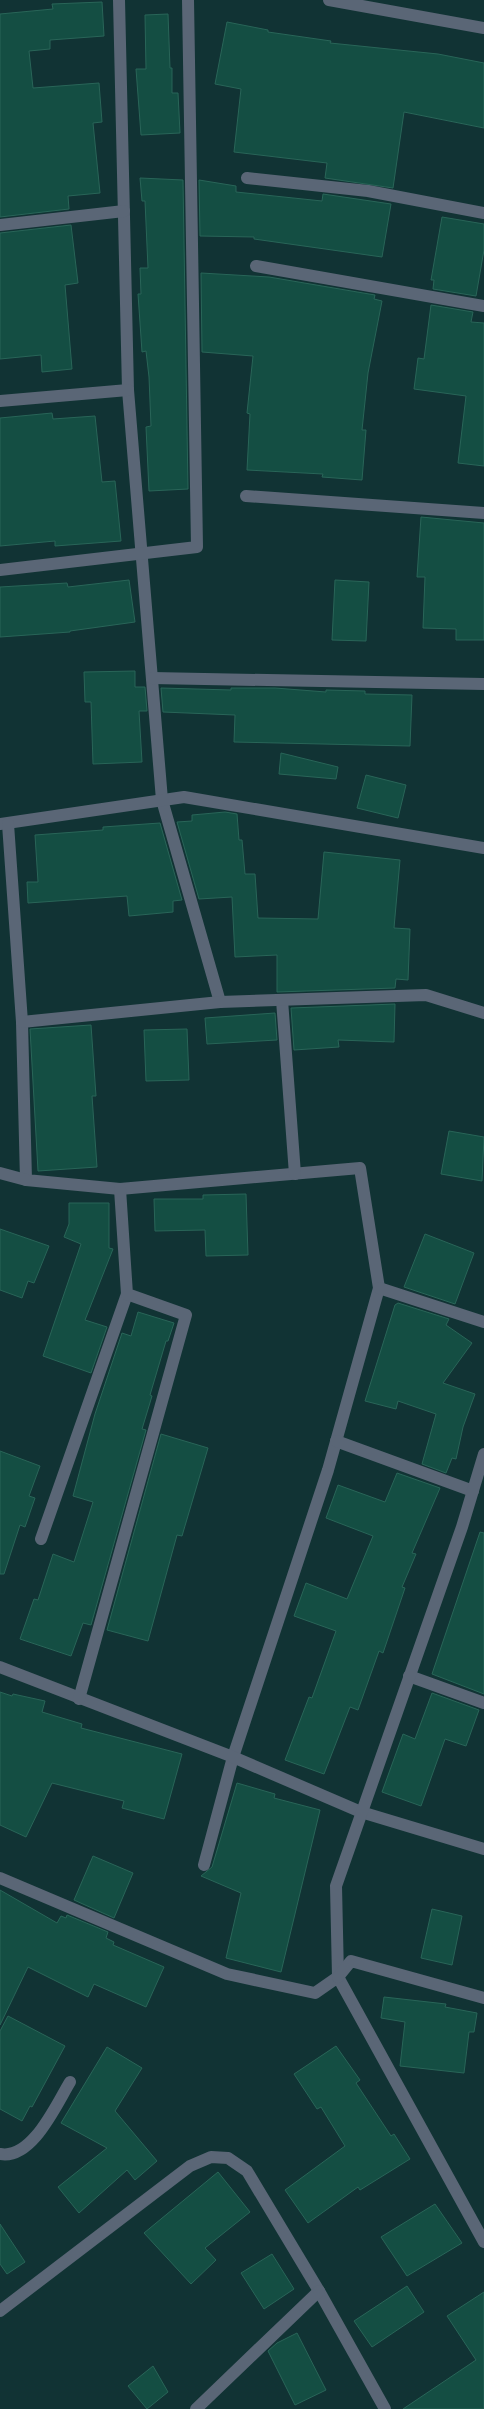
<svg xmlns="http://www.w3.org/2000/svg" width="484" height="2409" viewBox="0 0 484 2409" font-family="'DM Sans',sans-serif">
<rect width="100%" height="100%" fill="#113334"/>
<g fill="#144e43" stroke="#296558">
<path d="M102,2L104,36L50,40V49L29,51L33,88L99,83L102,122L93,123L100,193L68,196L69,209L0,217V14L53,9L52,4Z"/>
<path d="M168,14L170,68H172V93H178L180,133L141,135L136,69H146L145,15Z"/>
<path d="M227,22L268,30V32L331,41L330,43L438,54L484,63V128L404,112L393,188L325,178L327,163L234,152L241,89L215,84Z"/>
<path d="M140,178L183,180L188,489L149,491L146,427L151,426L149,377L146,351L142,352L138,294H141L140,268H148L145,201H142Z"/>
<path d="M199,180L236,186V192L322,201L323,194L391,204L382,257L254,239V237L200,236Z"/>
<path d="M442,217L484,224V250L476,296L433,289L434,280H431Z"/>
<path d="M71,225L78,283L65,285L72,369L42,372L41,355L0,359V233Z"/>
<path d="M201,273L269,277L375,295L374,299L382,301L368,373L362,430H366L362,480L322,477L323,474L247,470L250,414L247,413L253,356L202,352Z"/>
<path d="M431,305L473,312L471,322L484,323V466L458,463L466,396L414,389L418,358L424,359Z"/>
<path d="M52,413L53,419L95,416L102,482L115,481L121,541L55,546V541L0,546V418Z"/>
<path d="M421,517L484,523V640H456V629L423,628L425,577H417Z"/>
<path d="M129,580L135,622L70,631V632L0,637V587L67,583L68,587Z"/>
<path d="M335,580L369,582L366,641L332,640Z"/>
<path d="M135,671V687H145L147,711H139L142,762L93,764L91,702H85L84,672Z"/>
<path d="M161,688L231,690V688H275L326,692V690L365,691V694L412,695L410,746L234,742L235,715L163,712Z"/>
<path d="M281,753L338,767L336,779L279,774Z"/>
<path d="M366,775L406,785L398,818L357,808Z"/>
<path d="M225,812L237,814L239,840H242L245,874H255L258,918L318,919L324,852L400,860L394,928L410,929L408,980L396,979L395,988L277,992V955L235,957L232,897L199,899L177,822L192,821V815Z"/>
<path d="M160,823L182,900L173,901V912L129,916L127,896L28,903L27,882H38L35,835L103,830V827Z"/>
<path d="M395,1004L394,1042L338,1040L339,1047L294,1050L291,1008Z"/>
<path d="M275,1013L277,1040L207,1044L205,1018Z"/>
<path d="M91,1025L96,1096H92L97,1167L38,1171L30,1029Z"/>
<path d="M187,1029L189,1080L146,1081L144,1030Z"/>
<path d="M449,1131L484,1137L482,1181L441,1174Z"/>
<path d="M246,1194L248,1255L206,1256L205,1230L155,1231L154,1199H203V1195Z"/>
<path d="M69,1203H109V1248L113,1249L85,1320L107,1327L91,1373L43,1356L81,1244L64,1237L69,1224Z"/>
<path d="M0,1229L49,1246L34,1283L28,1281L22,1298L0,1290Z"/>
<path d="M425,1234L474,1253L455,1304L404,1287Z"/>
<path d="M398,1303L449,1319L446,1325L472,1343L443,1383L475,1394L463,1427L456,1459L452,1458L446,1473L422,1464L436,1414L398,1401L396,1409L365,1401L395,1305Z"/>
<path d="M138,1312L174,1323L168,1341H166L150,1395L152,1396L142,1429L146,1430L91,1625L83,1623L71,1656L20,1639L34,1599L38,1600L53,1554L74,1562L93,1502L73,1496L95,1414L122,1333L131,1336Z"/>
<path d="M161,1434L208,1448L182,1536L177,1535L148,1641L107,1630Z"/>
<path d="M0,1451L40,1466L29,1496L35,1498L25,1527L20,1525L4,1574H0Z"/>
<path d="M397,1473L440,1488L412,1553L416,1554L402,1587L405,1588L383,1653L379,1651L358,1710L350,1707L324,1774L285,1760L309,1697L312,1698L336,1631L294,1616L306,1583L347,1599L373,1536L326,1518L338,1485L385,1502Z"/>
<path d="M480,1532L484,1533V1694L432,1674Z"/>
<path d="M0,1692L12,1696L13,1694L45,1701L42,1712L82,1724L81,1728L182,1754L164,1819L122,1808L124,1801L52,1783L26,1837L0,1825Z"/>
<path d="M432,1693L479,1710L466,1746L445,1739L421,1806L382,1792L403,1734L415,1739Z"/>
<path d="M237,1783L275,1794L274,1798L320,1810L281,1972L226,1958L241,1893L201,1876L212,1867Z"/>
<path d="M93,1856L133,1873L114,1918L74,1900Z"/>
<path d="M0,1890L57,1923L61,1916L66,1918L67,1915L108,1932L106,1938L114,1942L113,1945L164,1967L146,2007L94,1984L88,1997L28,1967L0,2025Z"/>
<path d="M432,1909L462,1916L452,1965L421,1958Z"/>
<path d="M384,1997L446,2004L445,2007L477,2013L474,2032H469L464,2073L400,2066L405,2022L381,2018Z"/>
<path d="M8,2016L65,2046L32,2107L30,2106L22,2121L0,2109V2031Z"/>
<path d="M336,2046L360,2080L356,2083L391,2136L394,2134L410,2159L360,2190L358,2187L308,2223L285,2190L345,2146L321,2107L317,2109L294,2074Z"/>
<path d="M107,2047L142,2068L115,2111L157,2161L135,2180L127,2170L79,2213L58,2187L107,2148L61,2123Z"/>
<path d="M218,2172L250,2212L205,2248L216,2260L191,2284L144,2233Z"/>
<path d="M435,2204L462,2243L407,2276L381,2237Z"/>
<path d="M0,2224L25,2262L7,2274L0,2264Z"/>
<path d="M272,2254L294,2289L264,2309L241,2273Z"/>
<path d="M407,2286L424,2312L372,2347L354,2321Z"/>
<path d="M484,2292V2409H403L476,2360L447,2316Z"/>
<path d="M297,2333L326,2390L295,2405L268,2351L277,2343Z"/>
<path d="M153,2366L168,2392L147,2409L128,2386Z"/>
</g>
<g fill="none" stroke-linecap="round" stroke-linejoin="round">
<g stroke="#5a6676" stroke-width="12">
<path d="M119,0L128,390L162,800L220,1002"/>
<path d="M247,178L368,191L484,213"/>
<path d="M0,225L124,211"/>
<path d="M256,266L484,306"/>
<path d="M0,401L128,390"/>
<path d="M246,496L484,513"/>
<path d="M0,570L197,547L188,0"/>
<path d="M152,678L484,684"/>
<path d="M0,824L184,797L484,848"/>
<path d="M8,824L22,1022L26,1180L120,1189L360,1168L379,1288L328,1470L233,1757L204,1865"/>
<path d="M282,1000L295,1174"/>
<path d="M22,1022L220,1002L426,995L484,1013"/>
<path d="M0,1173L26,1180"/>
<path d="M379,1288L484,1322"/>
<path d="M336,1441L473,1491"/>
<path d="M41,1539L127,1294"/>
<path d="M0,1667L233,1757L361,1812L484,1849"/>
<path d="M409,1676L484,1703"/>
<path d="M79,1699L186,1315L127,1294L120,1189"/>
<path d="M0,1878L227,1974L315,1993L338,1977L484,2242"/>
<path d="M338,1977L336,1886L462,1527L484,1454"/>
<path d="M338,1977L351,1961L484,1998"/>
<path d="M0,2154C32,2160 56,2105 70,2082"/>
<path d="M0,2311L190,2166L211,2157L228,2158L247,2171L319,2291L385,2409"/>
<path d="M196,2409L319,2291"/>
</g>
<path stroke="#5a6676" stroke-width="12" d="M329,0L484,28"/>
</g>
</svg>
